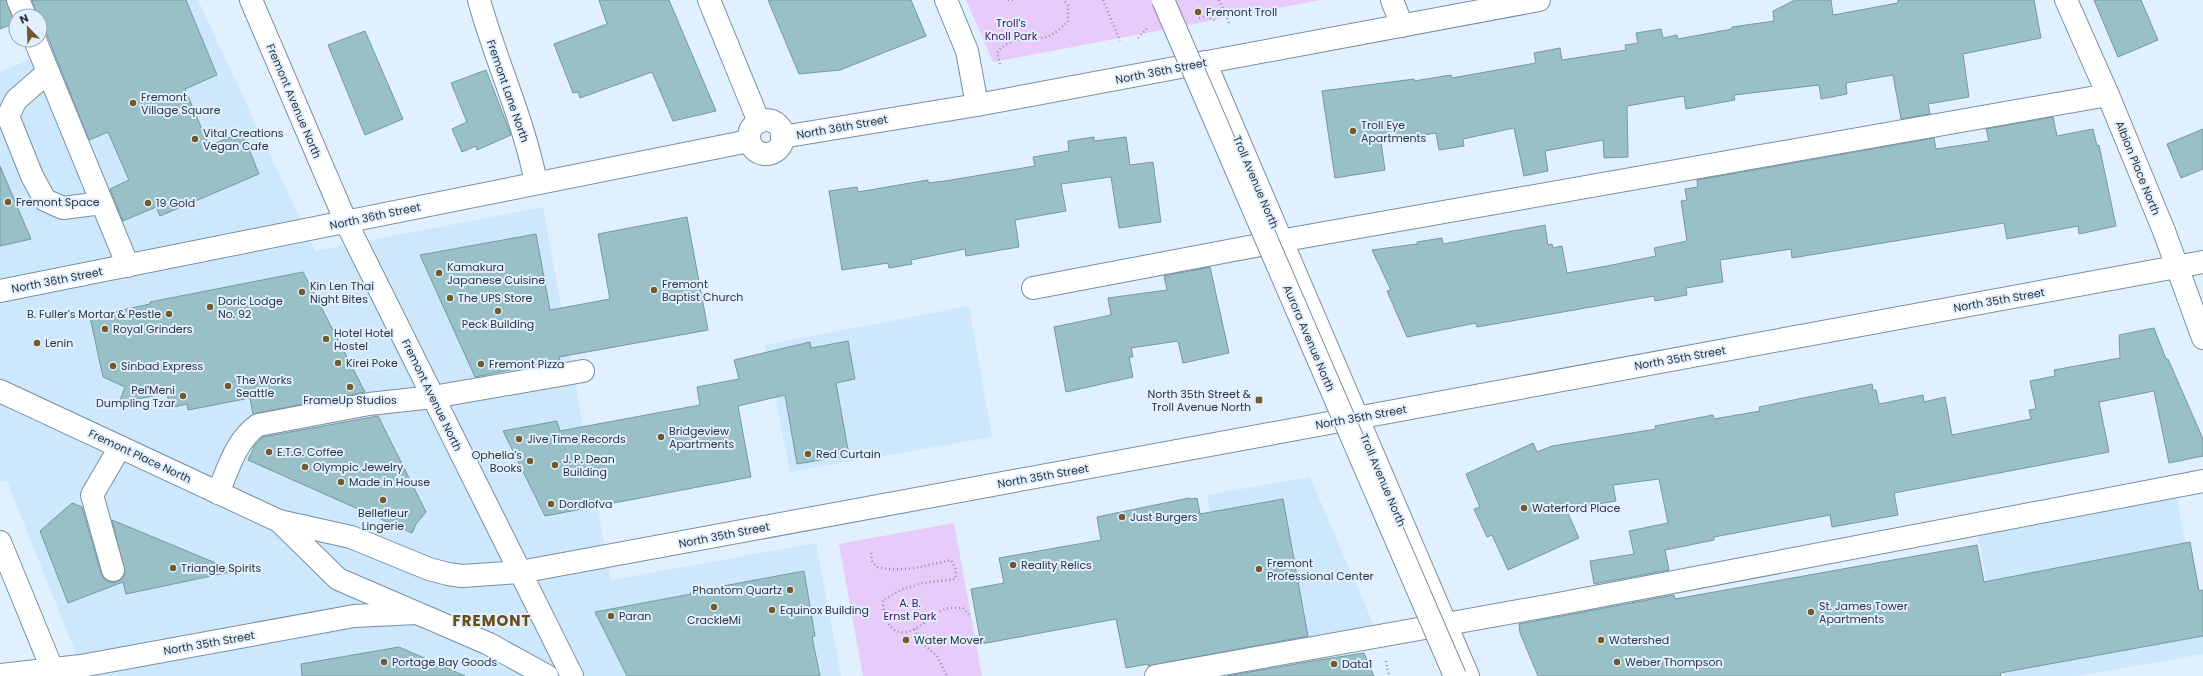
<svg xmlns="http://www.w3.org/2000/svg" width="2203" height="676" viewBox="0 0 2203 676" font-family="Poppins,sans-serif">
<rect width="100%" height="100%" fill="#e1f0fe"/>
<g fill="#cde7fd">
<path d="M14,0H198L315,251L543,207L611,580L816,543L841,676H85L7,481H0V72L38,56L40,40V16H21Z"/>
<path d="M969,306L992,437L790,472L765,345Z"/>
<path d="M1310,477L1374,626L1233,650L1207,495Z"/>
<path d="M2176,494L2203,638V654L2077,676H2005L1977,531Z"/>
</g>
<g fill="#e8cafb">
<path d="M966,0H1320L993,62Z"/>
<path d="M954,523L982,676H863L839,544Z"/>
</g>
<g fill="#99bfc7" stroke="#7599a1">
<path d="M0,0H6L15,23L0,29Z"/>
<path d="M32,0H186L217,75L185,89L209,146L242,132L259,174L160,216L156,207L123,221L110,189L129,180L108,132L89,140L47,35L40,29V16H37Z"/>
<path d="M599,0H669L716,111L673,121L652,72L580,98L578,92L573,93L554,44L607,24Z"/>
<path d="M768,0H911L926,36L840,70L799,74Z"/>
<path d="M1795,0H1831L1833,15L1898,3V0H2034L2041,38L1963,54L1969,97L1928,104L1930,114L1901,119L1893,75L1846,83L1847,94L1821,99L1819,85L1734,95L1735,100L1686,109L1684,96L1627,106L1628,157L1604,158L1603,140L1545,151L1548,171L1524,176L1514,128L1463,139L1464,146L1439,150L1436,133L1381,142L1385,170L1335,178L1322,91L1414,79V81L1451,75L1452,78L1536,63L1534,53L1560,48L1562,60L1626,50L1625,45L1638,43L1636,33L1661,29L1663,38L1677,35L1678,39L1732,29V27L1774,21L1773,11Z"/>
<path d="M2094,0H2141L2158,40L2118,57Z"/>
<path d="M365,31L403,119L365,135L328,45Z"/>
<path d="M486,70L511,135L477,150L476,146L462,152L452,129L467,122L451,83Z"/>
<path d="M2053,117L2057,136L2093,129L2097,146L2099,145L2116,226L2079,234L2078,226L2007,239L2004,223L1792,258L1791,249L1720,260L1723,282L1686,288L1687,295L1655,301L1654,296L1477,327L1476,323L1407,337L1387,291L1391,290L1372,250L1417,244V242L1442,238L1443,244L1545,225L1548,245L1552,244L1553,248L1562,246L1567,273L1607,266L1656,256L1654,248L1687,241L1681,201L1687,200L1685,189L1698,187L1697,180L1934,138L1936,149L1989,141L1986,129Z"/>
<path d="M2203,129V169L2181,178L2167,144Z"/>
<path d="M1094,137V141L1126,137L1130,165L1153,162L1161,222L1119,228L1111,177L1061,184L1066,211L1015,220L1019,247L966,256L965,249L911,260L912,264L889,268L888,263L842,270L829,191L857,187L858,192L928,180V183L945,181L1035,166L1033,157L1069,151L1068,141Z"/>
<path d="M0,166L31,239L0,246Z"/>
<path d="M687,217L708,330L559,357L560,360L475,377L420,255L536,234L550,310L610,299L598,234Z"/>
<path d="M1210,267L1229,353L1183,363L1178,341L1131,348L1133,357H1129L1133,377L1066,392L1054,327L1111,315L1108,298L1167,290L1164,276Z"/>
<path d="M303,272L365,392L253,414L250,398L188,410L187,404L170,408L167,393L119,403L125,387L103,377L90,317L150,304V302Z"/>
<path d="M2154,328L2166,359H2168L2203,439V456L2169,463L2154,391L2099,402L2109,452L1894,493L1898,515L1832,527L1830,515L1714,537V540L1665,550L1669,570L1594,584L1590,561L1634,554L1629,531L1668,523L1659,479L1613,485L1616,501L1566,509L1579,538L1508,570L1492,535L1487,537L1474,509L1480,507L1466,474L1533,443L1537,452L1552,446L1656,429L1655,426L1713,415L1714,419L1760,411L1759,407L1872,384L1873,390H1876L1879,404L1923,395L1924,402L1945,397L1952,435L2031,419L2029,410L2036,409L2030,381L2055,376L2054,370L2120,358L2119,335Z"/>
<path d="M848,341L855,379L836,383L849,455L797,464L785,395L738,406L751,477L545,516L503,431L557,421L560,431L700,405L697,387L739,379L734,360L810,342L811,348Z"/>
<path d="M378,416L426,512L416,524L412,533L248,460L255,445L263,437Z"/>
<path d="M1189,498L1190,499L1197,498L1200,514L1283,499L1308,636L1148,666V664L1126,668L1116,619L981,644L971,589L1004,583L999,558L1101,540L1097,517Z"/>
<path d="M72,503L82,507L101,573L104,579L110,582H116L122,579L125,573L112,520L235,571L126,594L123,582L68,603L40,531Z"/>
<path d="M2190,542L2199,591L2203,590V636L2000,673L2001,676H1538L1520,633L1519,624L1674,595L1675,599L1977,545L1984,582Z"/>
<path d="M804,571L815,636L812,637L820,676H627L595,612L691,594V592Z"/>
<path d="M399,647L465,676H302L301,664Z"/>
<path d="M1364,653L1374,676H1227L1313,661Z"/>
</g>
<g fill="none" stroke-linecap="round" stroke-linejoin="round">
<defs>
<g id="minor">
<path d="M18,0L25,16"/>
<path d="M479,0C496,62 524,120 536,183"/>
<path d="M709,0L759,122"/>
<path d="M946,0L967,51L977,105"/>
<path d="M1392,0L1402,26"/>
<path d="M2066,0L2108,95L2164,231L2203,338"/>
<path d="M35,40L128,266"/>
<path d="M1205,62L1468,676"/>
<path d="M48,72L16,100L8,116L32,176L45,200L63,208L102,203"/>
<circle cx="766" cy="137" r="17"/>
<path d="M782,137L977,105L1539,0"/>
<path d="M1033,288L1302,237L2108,95"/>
<path d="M0,291L749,141"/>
<path d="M218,493C228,469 236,440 258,425L369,404L433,397L583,371"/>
<path d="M0,542L55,676"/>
<path d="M113,570L92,495L120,447"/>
<path d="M520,572L2203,262"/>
<path d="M0,675L81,666L354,616L417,613"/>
<path d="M1156,676L1558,604L2203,481"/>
</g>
<g id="major">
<path d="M251,0L346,222L572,676"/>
<path d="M0,391L279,521L351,537L429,569L448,574L462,576L520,572"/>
<path d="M279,521L338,579L489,644L547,676"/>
</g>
</defs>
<use href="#minor" stroke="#778fa4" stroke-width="24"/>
<use href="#major" stroke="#778fa4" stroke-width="24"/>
<g stroke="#8a96a2" stroke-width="2.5" stroke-dasharray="1 3" stroke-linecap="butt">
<path d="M1008,0H1016"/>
<path d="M1103,0L1120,41"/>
<path d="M1219,0L1229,23"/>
<path d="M1199,18L1207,16L1217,22"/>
<path d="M1138,38L1147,28"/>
<path d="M1000,64L997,53C1014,31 1036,44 1053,34C1058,31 1063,26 1068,22V5L1063,0"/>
<path d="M871,553L872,561L877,567C905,573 924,566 951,560L956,570L955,579L923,583L903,589L883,600C883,619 892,642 916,628C926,623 934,613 945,609C951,607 957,608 963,608L970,616"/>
<path d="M915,629L918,639L937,656L947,676"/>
<path d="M1386,661L1389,676"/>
</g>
<use href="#minor" stroke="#fff" stroke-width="22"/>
<use href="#major" stroke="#fff" stroke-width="22"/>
<defs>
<path id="highway-bridge" d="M1163,0L1455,676"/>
</defs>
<use href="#highway-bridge" stroke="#778fa4" stroke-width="24" stroke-linecap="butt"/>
<use href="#highway-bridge" stroke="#fff" stroke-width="22"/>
</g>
<g fill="#74592c" stroke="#e1f0fe" stroke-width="1.5">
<circle cx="1198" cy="12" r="4"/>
<circle cx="133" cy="103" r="4"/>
<circle cx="1353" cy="131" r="4"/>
<circle cx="195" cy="139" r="4"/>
<circle cx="8" cy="202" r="4"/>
<circle cx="148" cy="203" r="4"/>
<circle cx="439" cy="273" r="4"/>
<circle cx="654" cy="290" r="4"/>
<circle cx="302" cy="292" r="4"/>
<circle cx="450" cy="298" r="4"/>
<circle cx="210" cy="307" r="4"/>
<circle cx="498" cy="311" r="4"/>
<circle cx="169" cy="314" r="4"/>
<circle cx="105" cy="329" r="4"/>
<circle cx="326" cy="339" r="4"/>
<circle cx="37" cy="343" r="4"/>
<circle cx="338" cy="363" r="4"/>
<circle cx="481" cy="364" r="4"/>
<circle cx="113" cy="366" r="4"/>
<circle cx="228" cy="386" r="4"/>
<circle cx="350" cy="387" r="4"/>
<circle cx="183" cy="396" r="4"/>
<rect x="1255" y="396" width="8" height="8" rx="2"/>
<circle cx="661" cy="437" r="4"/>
<circle cx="519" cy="439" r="4"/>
<circle cx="269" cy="452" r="4"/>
<circle cx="808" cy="454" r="4"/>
<circle cx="530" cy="461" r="4"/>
<circle cx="555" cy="465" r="4"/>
<circle cx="305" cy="467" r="4"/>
<circle cx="341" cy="482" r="4"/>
<circle cx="383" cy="500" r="4"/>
<circle cx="551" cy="504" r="4"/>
<circle cx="1524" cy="508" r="4"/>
<circle cx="1122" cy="517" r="4"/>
<circle cx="1013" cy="565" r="4"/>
<circle cx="173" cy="568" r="4"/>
<circle cx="1259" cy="569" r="4"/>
<circle cx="790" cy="590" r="4"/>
<circle cx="714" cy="607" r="4"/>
<circle cx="772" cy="610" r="4"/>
<circle cx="1811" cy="612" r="4"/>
<circle cx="611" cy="616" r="4"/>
<circle cx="906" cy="640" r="4"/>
<circle cx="1601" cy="640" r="4"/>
<circle cx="384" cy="662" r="4"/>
<circle cx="1617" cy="662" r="4"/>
<circle cx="1334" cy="664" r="4"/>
</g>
<g text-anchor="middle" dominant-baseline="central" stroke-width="4" stroke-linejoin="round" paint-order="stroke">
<g font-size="11" fill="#2c353e" stroke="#e1f0fe" text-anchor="start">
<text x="1206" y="12">Fremont Troll</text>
<text x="141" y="97">Fremont<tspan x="141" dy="13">Village Square</tspan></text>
<text x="1361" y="125">Troll Eye<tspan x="1361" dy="13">Apartments</tspan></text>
<text x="203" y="133">Vital Creations<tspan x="203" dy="13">Vegan Cafe</tspan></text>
<text x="16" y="202">Fremont Space</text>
<text x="156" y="203">19 Gold</text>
<text x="447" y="267">Kamakura<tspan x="447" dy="13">Japanese Cuisine</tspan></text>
<text x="662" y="284">Fremont<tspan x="662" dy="13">Baptist Church</tspan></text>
<text x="310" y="286">Kin Len Thai<tspan x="310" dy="13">Night Bites</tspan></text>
<text x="458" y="298">The UPS Store</text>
<text x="218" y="301">Doric Lodge<tspan x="218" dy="13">No. 92</tspan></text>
<text x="161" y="314" text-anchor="end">B. Fuller's Mortar &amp; Pestle</text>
<text x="498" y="324" text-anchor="middle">Peck Building</text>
<text x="113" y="329">Royal Grinders</text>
<text x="334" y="333">Hotel Hotel<tspan x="334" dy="13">Hostel</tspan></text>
<text x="45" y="343">Lenin</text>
<text x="346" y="363">Kirei Poke</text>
<text x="489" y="364">Fremont Pizza</text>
<text x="121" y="366">Sinbad Express</text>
<text x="236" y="380">The Works<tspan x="236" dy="13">Seattle</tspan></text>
<text x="175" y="390" text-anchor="end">Pel'Meni<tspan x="175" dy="13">Dumpling Tzar</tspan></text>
<text x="1251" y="394" text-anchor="end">North 35th Street &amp;<tspan x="1251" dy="13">Troll Avenue North</tspan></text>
<text x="350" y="400" text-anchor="middle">FrameUp Studios</text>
<text x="669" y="431">Bridgeview<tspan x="669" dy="13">Apartments</tspan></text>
<text x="527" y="439">Jive Time Records</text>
<text x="277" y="452">E.T.G. Coffee</text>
<text x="816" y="454">Red Curtain</text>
<text x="522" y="455" text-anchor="end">Ophelia's<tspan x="522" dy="13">Books</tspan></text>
<text x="563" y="459">J. P. Dean<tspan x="563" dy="13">Building</tspan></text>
<text x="313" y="467">Olympic Jewelry</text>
<text x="349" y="482">Made in House</text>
<text x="559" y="504">Dordlofva</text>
<text x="1532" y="508">Waterford Place</text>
<text x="383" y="513" text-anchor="middle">Bellefleur<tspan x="383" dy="13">Lingerie</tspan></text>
<text x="1130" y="517">Just Burgers</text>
<text x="1267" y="563">Fremont<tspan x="1267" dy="13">Professional Center</tspan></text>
<text x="1021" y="565">Reality Relics</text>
<text x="181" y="568">Triangle Spirits</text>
<text x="782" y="590" text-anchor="end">Phantom Quartz</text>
<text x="1819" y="606">St. James Tower<tspan x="1819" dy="13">Apartments</tspan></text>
<text x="780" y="610">Equinox Building</text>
<text x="619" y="616">Paran</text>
<text x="714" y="620" text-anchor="middle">CrackleMi</text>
<text x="914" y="640">Water Mover</text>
<text x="1609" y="640">Watershed</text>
<text x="392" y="662">Portage Bay Goods</text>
<text x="1625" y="662">Weber Thompson</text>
<text x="1342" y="664">Data1</text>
</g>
<g font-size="11" fill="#491262" stroke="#e1f0fe">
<text x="1011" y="23">Troll's<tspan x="1011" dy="13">Knoll Park</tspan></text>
<text x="910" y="603">A. B.<tspan x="910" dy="13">Ernst Park</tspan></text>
</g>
<g font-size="11" fill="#2c353e" stroke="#e1f0fe">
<text transform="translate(1161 71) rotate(-11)">North 36th Street</text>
<text transform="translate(508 91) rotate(71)">Fremont Lane North</text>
<text transform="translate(294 101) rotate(67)">Fremont Avenue North</text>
<text transform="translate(842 127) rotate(-10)">North 36th Street</text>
<text transform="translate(2138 168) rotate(68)">Albion Place North</text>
<text transform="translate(1256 182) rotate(67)">Troll Avenue North</text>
<text transform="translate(375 216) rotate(-12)">North 36th Street</text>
<text transform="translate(57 280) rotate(-11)">North 36th Street</text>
<text transform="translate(1999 300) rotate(-10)">North 35th Street</text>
<text transform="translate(1309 338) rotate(67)">Aurora Avenue North</text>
<text transform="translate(1680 358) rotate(-10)">North 35th Street</text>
<text transform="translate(432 395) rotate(64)">Fremont Avenue North</text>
<text transform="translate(1361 417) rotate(-10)">North 35th Street</text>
<text transform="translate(140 456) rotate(25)">Fremont Place North</text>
<text transform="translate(1043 476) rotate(-10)">North 35th Street</text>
<text transform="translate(1383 480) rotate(67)">Troll Avenue North</text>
<text transform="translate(724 535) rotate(-11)">North 35th Street</text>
<text transform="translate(209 643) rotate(-10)">North 35th Street</text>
</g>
<g font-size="15" font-weight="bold" letter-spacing="1" fill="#6b4d16" stroke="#e1f0fe">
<text x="492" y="620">FREMONT</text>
</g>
</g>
<g transform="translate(28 28) rotate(337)"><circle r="19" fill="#e1f0fe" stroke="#99a5b1"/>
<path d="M0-3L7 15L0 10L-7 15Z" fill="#74592c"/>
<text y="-6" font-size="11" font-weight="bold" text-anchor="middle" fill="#2c353e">N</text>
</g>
</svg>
